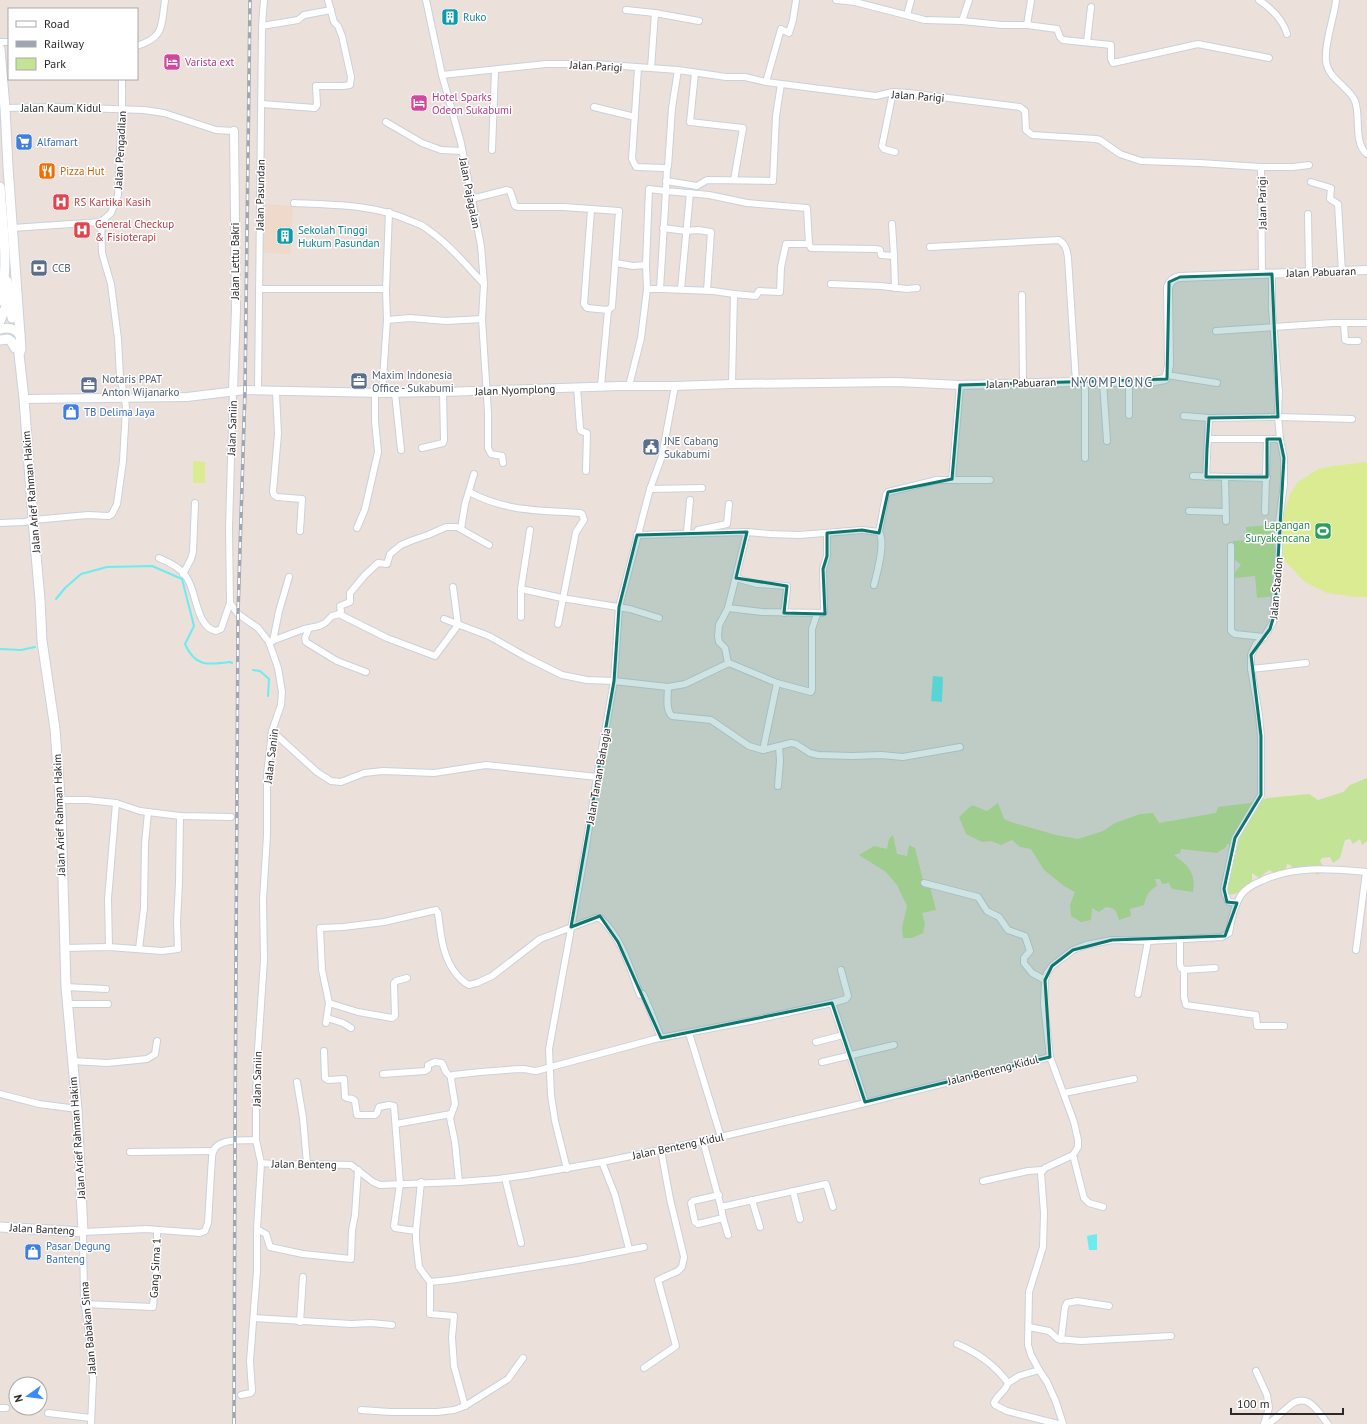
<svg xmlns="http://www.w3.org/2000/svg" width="1367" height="1424" viewBox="0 0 1367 1424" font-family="'PT Sans',sans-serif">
<rect width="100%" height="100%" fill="#ece0db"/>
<path fill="#eed9ca" d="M264,204L293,206L291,254L261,253Z"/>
<g fill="#c3e396">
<path d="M1273,525L1278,596L1257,598L1255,576L1235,578V572L1241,565L1234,559L1233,541L1247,540L1246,527Z"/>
<path d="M1367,778V841L1362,845L1360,839L1353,844L1350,839L1345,840L1340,858L1333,863L1330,857L1322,858L1320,861L1323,866L1318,875L1305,867H1298L1293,874L1291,865L1287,864L1286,868L1288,875L1282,877L1269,870L1259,878L1252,873V883L1235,894L1226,895L1229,844H1227L1226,847L1217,853L1181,849L1180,853L1174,855C1189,866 1196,873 1193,892L1172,889L1169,883L1162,884L1160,879H1155L1157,886C1149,890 1146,896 1144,905L1130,909L1131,916L1119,920C1116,911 1116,908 1106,907L1099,912L1092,908L1091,920L1081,922L1071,916L1070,905L1075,892L1064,886L1044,870L1031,849L1020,847L1012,840L1001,845L991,841L982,842L966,834L959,817L972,805L987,811L998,803L1004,819L1011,822L1056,835L1078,839L1103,831L1115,823L1140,814L1153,813L1159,823L1216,813L1218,807L1250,803L1268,798L1309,794L1318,800L1343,792L1350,785Z"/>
<path d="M893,835L897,854L907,856L909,845L915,848L925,888L930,887L936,910L922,913L925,924L923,933L912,938H903L902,928L907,906L897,885L886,872L859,855L874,846L887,849L889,839Z"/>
</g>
<g fill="#daeb92">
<path d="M193,461L205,462V483H193Z"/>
<path d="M1367,462V597H1357L1327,593L1305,582L1285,561L1281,547L1280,526L1290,494L1298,482L1318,469L1333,466Z"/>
</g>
<g fill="#6cecef">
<path d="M933,676L943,677L942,702L931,701Z"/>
<path d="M1097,1234V1250H1089L1087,1236Z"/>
</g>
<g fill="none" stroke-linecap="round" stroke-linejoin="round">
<g stroke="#6cecef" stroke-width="2">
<path d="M56,599L65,588L81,574L107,567L152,566L182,579L194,626L185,644C195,667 208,665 230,662L232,663"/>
<path d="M0,649L21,650L35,647"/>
<path d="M253,670L260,671L269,679L268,696"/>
</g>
<defs>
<g id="minor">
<path d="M426,0L442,75L461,143L481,246L484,284L482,319L488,413V448L491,454L502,456L503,463"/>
<path d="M836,0L855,2L925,20L962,21L1002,25H1027L1057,29L1060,37L1063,40L1111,45V59L1113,63L1198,44L1269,58"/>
<path d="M1259,0C1272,9 1283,19 1287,34"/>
<path d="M1336,0C1334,19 1324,43 1326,61C1328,79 1349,87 1355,101C1361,116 1353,143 1367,154"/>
<path d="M626,10L655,13L699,21"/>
<path d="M907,15L911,0"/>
<path d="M962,21L969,0"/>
<path d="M1027,25L1031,0"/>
<path d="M262,26L298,20L304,15L331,10"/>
<path d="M0,42H9"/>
<path d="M1087,42L1091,7"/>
<path d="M137,46C165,37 161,26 165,0"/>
<path d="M638,68L632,159L636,167L665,168L668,167L672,108L678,70"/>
<path d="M651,68L655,13"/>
<path d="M695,73L690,122L743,128L734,180"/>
<path d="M442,75L546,64H595L678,70L726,77H745L766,82L876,96L893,92L909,93L1020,107L1025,111L1026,130L1032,135L1096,139L1100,140L1120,154L1141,161L1200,163L1261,167L1262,275"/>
<path d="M766,82L781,29L789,33L793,20L796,0"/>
<path d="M893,92L882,146L884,149L895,152"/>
<path d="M262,104L315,108L317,105L316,86H343L350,85L351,77L342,36L338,26L334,22L328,0"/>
<path d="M594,107L635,117"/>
<path d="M5,108L52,107L144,110L164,113L216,130L234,131"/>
<path d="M386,122L422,143L441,150L462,151"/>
<path d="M492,150L495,70"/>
<path d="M1261,167H1293L1309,165"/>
<path d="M667,168L666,191L709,195L747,203L807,208L809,244H786L781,267L780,292L759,291L756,296L734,294L732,384"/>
<path d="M666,181L697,186L707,180L773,181L776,116L781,84"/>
<path d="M1311,182L1331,188L1330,199L1338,204L1342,272"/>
<path d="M471,199L507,190L510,191L515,206L518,207H564L619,211L612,307L608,310L587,308L584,304L591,210"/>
<path d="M294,203C333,205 374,204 411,221C416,223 423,225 427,229C449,244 466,265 484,284"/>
<path d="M1308,214L1309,272"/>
<path d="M892,224L894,256"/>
<path d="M12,228L101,222L111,213L118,195L122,108V79"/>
<path d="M663,228L686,231L698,230L711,232L707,290"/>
<path d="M809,244L811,248L876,249L880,250L881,255L894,256L895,288"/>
<path d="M930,247L1059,240C1066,245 1067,250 1068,258L1076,382"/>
<path d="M616,263L633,266L646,265L649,189L666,191L660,289L713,291L734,294"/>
<path d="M646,265L647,289"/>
<path d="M831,284L881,286L907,289L917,288"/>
<path d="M259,289H386"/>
<path d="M681,289L690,193"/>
<path d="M1022,295L1023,383"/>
<path d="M387,320L410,318L446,321L482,319"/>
<path d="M1344,323L1345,340L1348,341H1358"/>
<path d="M1216,331L1333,323H1367"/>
<path d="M1167,375L1217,383"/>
<path d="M1103,382L1107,441"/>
<path d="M1129,382V415"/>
<path d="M601,386L608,310"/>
<path d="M629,386L641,338L647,289H660"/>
<path d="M577,387L580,428L581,431L587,433L586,471"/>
<path d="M258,390L262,26L264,0"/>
<path d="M233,391L229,528L230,603L238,614L258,628L269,642L278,668L282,692L281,705L272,731L267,774V835L263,900L264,960L258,1049L256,1096V1140L261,1163L283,1165L307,1164L351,1165L373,1182L380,1185L459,1182L498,1179L527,1175L602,1162L703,1141L849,1107L1050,1057L1044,1004L1045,980L1047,973L1052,966L1073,950L1086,945L1112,940L1148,941L1222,937L1229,933C1231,920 1234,906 1241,895C1246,888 1254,884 1261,881C1295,865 1331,869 1367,872"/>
<path d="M276,392L278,434L273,492L274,495L277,497L302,499L300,531"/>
<path d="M382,393L387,320L386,289L389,212"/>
<path d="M395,393L401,450"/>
<path d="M1184,416L1209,418L1278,417L1352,419"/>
<path d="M1208,439H1280"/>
<path d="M422,448L443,443L444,440L443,392"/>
<path d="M1085,458V382"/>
<path d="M1193,476L1267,478"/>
<path d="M1206,477L1209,418"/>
<path d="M1225,477L1226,521"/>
<path d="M952,480H990"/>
<path d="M650,489L702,488"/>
<path d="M469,492C507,512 539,510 580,513L582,514L584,520L576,532L558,624"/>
<path d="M1189,511L1225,512"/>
<path d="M1265,512L1267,439"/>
<path d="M0,523L25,522L33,520L88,515L109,516L112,514L117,504L123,461L126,409L125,398L120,377L118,339L111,284L102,253L101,222"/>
<path d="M357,528L365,509L378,452L375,421V393"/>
<path d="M461,529L465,504L474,474"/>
<path d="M530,530L521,589L562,598L630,609L659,618"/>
<path d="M698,530L727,524L729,504"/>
<path d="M687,532L690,500"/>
<path d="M637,535L747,532L770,534L799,535L862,530L879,532L886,495L888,492L937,480H952L960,385"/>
<path d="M1231,546V631L1235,634L1264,637"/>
<path d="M159,558C170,563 180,567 187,578C197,593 196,627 216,631L221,629L230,603"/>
<path d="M183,574L191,559L193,552L195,503"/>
<path d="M736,578L757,584L787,586V590L784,613"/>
<path d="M874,585C877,573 886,542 879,532"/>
<path d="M521,589V617"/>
<path d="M728,608L762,612L823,613L824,610L823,569L827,556V533"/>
<path d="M339,614L387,638L435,656L458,625L453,587"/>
<path d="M444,619L489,636L526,657L562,675L587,680L614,681L668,687C668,695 665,710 672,716L711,720L749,746L763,750L791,743L796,744L810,753L818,755L852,756L881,755L903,757L960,747"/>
<path d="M309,628L305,638L306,642L337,661L366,672"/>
<path d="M273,641L279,611L289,577"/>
<path d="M269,642L304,629L319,626L325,623L332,616L339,614L341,611L340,606L350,602V593L365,575L378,563L387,564L390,554L401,545L413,540L428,535L446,527H457L489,545"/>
<path d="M728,663L725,648L719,642L718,636L719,625L728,608L747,532"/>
<path d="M1251,669L1306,663"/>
<path d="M668,687L685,684L729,663L777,683L811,692L812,690V629L817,614"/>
<path d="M272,731L317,772L331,781L341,782L364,773L383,771L434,773L486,765L597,777"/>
<path d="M763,750L777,683"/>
<path d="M778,786L780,761L779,746"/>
<path d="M60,800H87L116,803L140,811L180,816L231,817"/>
<path d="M924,883L978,897L987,911L999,917L1008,930L1025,936L1030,951L1024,958V963L1032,973L1045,980"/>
<path d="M1237,903L1229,902L1225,894L1224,889L1235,838L1261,795V736L1259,715L1251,669V655L1256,644L1264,637L1273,622L1279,551L1278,529L1284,484V458L1280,439L1278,417L1279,392L1272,309V274"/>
<path d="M1180,939V964L1181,968L1184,970L1215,968"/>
<path d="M109,947L108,899L116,803"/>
<path d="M64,948L109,947L162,951L178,949L177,922L179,883L180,816"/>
<path d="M139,949L144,908L145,844L148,812"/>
<path d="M1356,950L1366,872"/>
<path d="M1184,970V997L1186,1005L1256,1015L1257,1026H1284"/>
<path d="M66,987L106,989"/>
<path d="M1138,994L1148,941"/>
<path d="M329,1003L358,1012L392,1018L395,1016L394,983L396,981L407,978"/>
<path d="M832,1003L846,999L848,996L841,970"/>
<path d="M67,1004H108"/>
<path d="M327,1018L343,1023L351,1028"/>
<path d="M326,1023L329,1003L322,970L320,928L343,927L384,922L436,910L438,913C441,935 442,957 457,975C461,979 464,983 469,985L477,983L492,976L540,939L596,918H600C622,938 630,968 640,995L643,994L650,1010L661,1038"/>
<path d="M689,1033L721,1137"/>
<path d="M816,1042L843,1035"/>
<path d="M324,1051L325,1078L328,1080L344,1079L345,1097C348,1100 352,1097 355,1101L357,1115H375L377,1113L379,1107L389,1105L394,1106L400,1184L394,1226L395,1228L416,1231"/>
<path d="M1050,1057L1074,1122L1078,1140V1147L1073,1155L1045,1168L1041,1173L1044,1213L1043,1247L1029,1292L1028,1345L1031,1355L1039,1370L1047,1382L1056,1402L1063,1424"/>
<path d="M72,1061L107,1063L147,1059L155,1054L157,1041"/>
<path d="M822,1062L894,1045"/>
<path d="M383,1074L425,1071L428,1069V1065L435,1062L442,1063L446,1072L451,1077"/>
<path d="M297,1082L303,1118L307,1164"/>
<path d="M1064,1093L1134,1079"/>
<path d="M0,1094L39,1104L77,1109"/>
<path d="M396,1124L451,1114"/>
<path d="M703,1141L721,1207L826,1184L833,1207"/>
<path d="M130,1152L213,1151"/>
<path d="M1073,1155L1084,1198L1089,1203L1103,1207"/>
<path d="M602,1162L615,1195L629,1249"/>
<path d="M567,1169L555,1121L551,1095L549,1049L585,852L597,777L614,681L619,607L650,489L662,456L675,386"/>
<path d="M505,1178L521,1243"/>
<path d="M983,1181L1028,1171L1042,1170"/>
<path d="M421,1182L416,1231V1240L419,1267L430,1282V1314L454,1316L452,1337L454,1366L465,1406"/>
<path d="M459,1182L455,1142L450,1118L455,1104L451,1079L453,1075C477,1072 500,1070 523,1069C528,1069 531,1071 536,1071L655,1039L755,1020L832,1003L850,1055L865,1102"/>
<path d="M793,1191L800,1219"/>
<path d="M719,1195L693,1201L691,1203L695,1222L698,1224L723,1218L721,1207"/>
<path d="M752,1200L760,1227"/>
<path d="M723,1218L728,1235"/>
<path d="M257,1229L266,1234L270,1247L303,1254L351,1259L352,1230L355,1215L358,1170"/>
<path d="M430,1282L450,1280L578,1260L644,1247"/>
<path d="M84,1304L153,1307L157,1262V1230"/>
<path d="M254,1318L351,1324L371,1323L392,1325"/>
<path d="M300,1322L303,1277"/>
<path d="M1029,1327L1049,1331L1058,1339L1081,1341L1171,1336"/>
<path d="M1061,1340L1065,1307L1067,1303L1077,1301L1109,1306"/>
<path d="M957,1344C976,1352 995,1365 1008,1383C1006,1391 997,1395 994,1403L995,1405L1007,1411L1058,1424"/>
<path d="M644,1368L676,1346L658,1280L678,1271L682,1267L684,1257L670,1199L661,1150"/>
<path d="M1256,1371L1267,1395L1269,1408L1264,1424"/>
<path d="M1008,1383L1019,1376L1039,1370"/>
<path d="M241,1395L251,1393L252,1391L250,1361L257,1271V1229L261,1163"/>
<path d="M0,1408H6"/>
<path d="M361,1410L390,1412H437L454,1410L465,1406L508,1379L523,1358"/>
<path d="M48,1413L91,1418"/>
<path d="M91,1424L93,1380L90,1342L84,1300L83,1232L146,1229L200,1233L205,1231L208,1223L212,1157C212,1154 213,1151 215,1148C223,1138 245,1141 256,1140"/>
<path d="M1267,1424C1275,1420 1280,1414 1287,1408C1306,1389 1317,1410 1328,1424"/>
</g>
<g id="tertiary">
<path d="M233,391L236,309L234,131"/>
<path d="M24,399L187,397L245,390L382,393L443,392L620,386H675L732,384L897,382L960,385L1076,382H1149L1165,379L1167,375L1169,365L1168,287C1170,281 1173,278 1180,277L1367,270"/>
</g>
<g id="secondary">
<path d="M0,49L5,108L8,167L21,349L19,354L24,399L33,520L40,600L42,641L55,729L61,810L66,987L77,1109L83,1232L0,1227"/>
<path d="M0,187C2,223 10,266 0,301"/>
<path d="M7,281L12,318"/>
<path d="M0,321L9,299"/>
<path d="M0,329C9,327 15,328 20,335"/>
<path d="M0,340L8,339L11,341L15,348"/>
</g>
</defs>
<use href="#minor" stroke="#c9d1db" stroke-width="8"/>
<use href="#tertiary" stroke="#c9d1db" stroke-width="10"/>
<use href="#secondary" stroke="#c9d1db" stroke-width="11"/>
<use href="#minor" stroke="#fff" stroke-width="6"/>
<use href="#tertiary" stroke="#fff" stroke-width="8"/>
<use href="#secondary" stroke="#fff" stroke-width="9"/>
<defs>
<path id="rail" d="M234,1424L235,1141L238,614L245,390L250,0"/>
</defs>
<use href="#rail" stroke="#9ea6b4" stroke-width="3.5"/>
<use href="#rail" stroke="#fff" stroke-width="2" stroke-dasharray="6" stroke-linecap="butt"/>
</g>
<path fill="#0f766e" fill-opacity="0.2" stroke="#0f766e" stroke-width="3" stroke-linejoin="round" d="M1272,274L1278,417L1209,418L1207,449L1206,477H1267V439H1280L1284,458L1275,612L1270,629L1251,655L1261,736V795L1235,838L1224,889L1227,902L1237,903L1225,936L1112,940L1073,950L1052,966L1045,980L1050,1057L865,1102L832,1003L661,1038L618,942L600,916L571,927L614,681L619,607L637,535L747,532L736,578L787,586L784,613L825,614L823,569L827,556V533L862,530L879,533L888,492L952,479L960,385L1167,379L1169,282L1180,277Z"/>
<defs>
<symbol id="building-square" viewBox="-11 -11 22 22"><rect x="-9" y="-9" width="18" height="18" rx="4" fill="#0f9aa8" stroke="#fff"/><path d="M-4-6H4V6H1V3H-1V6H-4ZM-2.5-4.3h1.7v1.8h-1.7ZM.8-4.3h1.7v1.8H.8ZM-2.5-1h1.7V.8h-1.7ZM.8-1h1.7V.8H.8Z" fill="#fff"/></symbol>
<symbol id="hotel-square" viewBox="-11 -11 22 22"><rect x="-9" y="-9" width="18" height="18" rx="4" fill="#d1479c" stroke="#fff"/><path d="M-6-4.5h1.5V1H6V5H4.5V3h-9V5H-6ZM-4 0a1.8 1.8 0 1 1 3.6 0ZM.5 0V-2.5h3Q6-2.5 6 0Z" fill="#fff"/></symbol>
<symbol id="supermarket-square" viewBox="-11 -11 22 22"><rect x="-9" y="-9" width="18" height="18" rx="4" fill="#3f7fe0" stroke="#fff"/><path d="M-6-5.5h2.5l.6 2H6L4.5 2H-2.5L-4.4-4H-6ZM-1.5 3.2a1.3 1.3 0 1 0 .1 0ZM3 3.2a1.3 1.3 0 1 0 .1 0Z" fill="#fff"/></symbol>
<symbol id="restaurant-square" viewBox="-11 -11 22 22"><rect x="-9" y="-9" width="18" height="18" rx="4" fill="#e8710a" stroke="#fff"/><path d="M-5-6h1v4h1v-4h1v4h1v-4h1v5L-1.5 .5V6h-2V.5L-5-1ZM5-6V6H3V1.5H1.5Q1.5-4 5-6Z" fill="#fff"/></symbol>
<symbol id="hospital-square" viewBox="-11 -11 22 22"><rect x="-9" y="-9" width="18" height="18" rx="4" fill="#e0444e" stroke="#fff"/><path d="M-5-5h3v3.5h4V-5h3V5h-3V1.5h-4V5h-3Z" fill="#fff"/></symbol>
<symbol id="bank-square" viewBox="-11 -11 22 22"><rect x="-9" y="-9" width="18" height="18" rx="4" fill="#5c6f8a" stroke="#fff"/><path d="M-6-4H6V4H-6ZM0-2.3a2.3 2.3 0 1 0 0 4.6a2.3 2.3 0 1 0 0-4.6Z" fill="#fff"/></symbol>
<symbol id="office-square" viewBox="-11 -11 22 22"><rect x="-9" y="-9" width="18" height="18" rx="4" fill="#5c6f8a" stroke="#fff"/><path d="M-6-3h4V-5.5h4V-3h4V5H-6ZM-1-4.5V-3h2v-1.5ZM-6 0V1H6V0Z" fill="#fff"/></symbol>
<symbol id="shop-square" viewBox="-11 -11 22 22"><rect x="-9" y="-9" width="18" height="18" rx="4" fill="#3f7fe0" stroke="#fff"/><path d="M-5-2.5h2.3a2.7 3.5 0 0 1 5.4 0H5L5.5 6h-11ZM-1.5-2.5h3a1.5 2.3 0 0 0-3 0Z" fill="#fff"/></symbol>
<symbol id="civic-square" viewBox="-11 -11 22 22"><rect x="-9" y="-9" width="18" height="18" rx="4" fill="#5c6f8a" stroke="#fff"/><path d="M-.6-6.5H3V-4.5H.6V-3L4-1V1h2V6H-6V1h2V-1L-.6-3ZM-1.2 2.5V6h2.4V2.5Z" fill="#fff"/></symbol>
<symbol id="stadium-square" viewBox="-11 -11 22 22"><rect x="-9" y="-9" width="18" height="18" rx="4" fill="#2e9e5b" stroke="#fff"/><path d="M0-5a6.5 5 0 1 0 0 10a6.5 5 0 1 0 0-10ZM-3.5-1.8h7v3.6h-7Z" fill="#fff"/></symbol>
</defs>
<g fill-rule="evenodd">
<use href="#building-square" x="440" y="7" width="20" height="20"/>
<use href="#hotel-square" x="162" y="52" width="20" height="20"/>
<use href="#hotel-square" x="409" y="93" width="20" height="20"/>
<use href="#supermarket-square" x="14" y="132" width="20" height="20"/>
<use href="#restaurant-square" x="37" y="161" width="20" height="20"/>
<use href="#hospital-square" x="51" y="192" width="20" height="20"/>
<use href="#hospital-square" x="72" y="220" width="20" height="20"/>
<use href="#building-square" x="275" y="226" width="20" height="20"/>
<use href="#bank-square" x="29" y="258" width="20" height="20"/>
<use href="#office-square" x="349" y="371" width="20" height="20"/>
<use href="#office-square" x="79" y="375" width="20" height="20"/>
<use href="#shop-square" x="61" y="402" width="20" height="20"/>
<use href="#civic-square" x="641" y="437" width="20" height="20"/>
<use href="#stadium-square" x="1313" y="521" width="20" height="20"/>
<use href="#shop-square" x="23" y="1242" width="20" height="20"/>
</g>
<g text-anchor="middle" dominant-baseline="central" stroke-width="3" stroke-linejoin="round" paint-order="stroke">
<g font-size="11" fill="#0d838f" stroke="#fff" text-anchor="start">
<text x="463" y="17">Ruko</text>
<text x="298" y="230">Sekolah Tinggi<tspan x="298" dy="13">Hukum Pasundan</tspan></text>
</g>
<g font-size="11" fill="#b23c85" stroke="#fff" text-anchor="start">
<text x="185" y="62">Varista ext</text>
<text x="432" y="97">Hotel Sparks<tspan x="432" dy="13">Odeon Sukabumi</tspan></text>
</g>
<g font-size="11" fill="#292929" stroke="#fff">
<text transform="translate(596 66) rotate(3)">Jalan Parigi</text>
<text transform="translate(918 96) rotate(4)">Jalan Parigi</text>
<text x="61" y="108">Jalan Kaum Kidul</text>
<text transform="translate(120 150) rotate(-87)">Jalan Pengadilan</text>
<text transform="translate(470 193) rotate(79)">Jalan Pajagalan</text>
<text transform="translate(260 195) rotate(-89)">Jalan Pasundan</text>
<text transform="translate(1262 203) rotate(-91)">Jalan Parigi</text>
<text transform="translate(235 261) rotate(-90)">Jalan Lettu Bakri</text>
<text transform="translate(1321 272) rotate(-2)">Jalan Pabuaran</text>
<text transform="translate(1021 383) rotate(-2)">Jalan Pabuaran</text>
<text transform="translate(515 390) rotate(-2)">Jalan Nyomplong</text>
<text transform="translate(232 428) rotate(-88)">Jalan Saniin</text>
<text transform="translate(31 492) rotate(-95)">Jalan Arief Rahman Hakim</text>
<text transform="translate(1276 588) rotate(-85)">Jalan Stadion</text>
<text transform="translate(271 756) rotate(-83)">Jalan Saniin</text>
<text transform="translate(598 776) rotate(-80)">Jalan Taman Bahagia</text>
<text transform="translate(59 815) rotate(-92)">Jalan Arief Rahman Hakim</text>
<text transform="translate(993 1070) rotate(-14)">Jalan Benteng Kidul</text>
<text transform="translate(257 1079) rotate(-89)">Jalan Saniin</text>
<text transform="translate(77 1138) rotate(-94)">Jalan Arief Rahman Hakim</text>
<text transform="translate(678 1146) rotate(-12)">Jalan Benteng Kidul</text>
<text transform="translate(304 1164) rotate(1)">Jalan Benteng</text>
<text transform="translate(42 1229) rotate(3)">Jalan Banteng</text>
<text transform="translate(155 1268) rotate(-87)">Gang Sirna 1</text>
<text transform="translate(88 1328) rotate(-95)">Jalan Babakan Sirna</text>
</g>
<g font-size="11" fill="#366cbe" stroke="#fff" text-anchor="start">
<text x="37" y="142">Alfamart</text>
<text x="84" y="412">TB Delima Jaya</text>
<text x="46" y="1246">Pasar Degung<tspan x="46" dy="13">Banteng</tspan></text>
</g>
<g font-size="11" fill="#c56008" stroke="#fff" text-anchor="start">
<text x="60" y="171">Pizza Hut</text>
</g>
<g font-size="11" fill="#be3a42" stroke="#fff" text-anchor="start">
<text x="74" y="202">RS Kartika Kasih</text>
<text x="95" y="224">General Checkup<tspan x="95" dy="13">&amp; Fisioterapi</tspan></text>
</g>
<g font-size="11" fill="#4e5e75" stroke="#fff" text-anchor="start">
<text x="52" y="268">CCB</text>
<text x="372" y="375">Maxim Indonesia<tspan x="372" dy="13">Office - Sukabumi</tspan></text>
<text x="102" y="379">Notaris PPAT<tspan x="102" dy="13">Anton Wijanarko</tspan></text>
<text x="664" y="441">JNE Cabang<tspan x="664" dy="13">Sukabumi</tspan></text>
</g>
<g font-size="11" fill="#27864d" stroke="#fff" text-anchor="end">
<text x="1310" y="525">Lapangan<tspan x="1310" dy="13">Suryakencana</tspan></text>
</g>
<g font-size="13" letter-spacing="1" fill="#495e7a" stroke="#fff">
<text x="1112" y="382">NYOMPLONG</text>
</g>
</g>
<rect x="8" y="8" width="130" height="72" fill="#ffffff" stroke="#a9a9a9"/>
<rect x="16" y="21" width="20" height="6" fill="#ffffff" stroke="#a9a9a9"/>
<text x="44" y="28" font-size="12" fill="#292929">Road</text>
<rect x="16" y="41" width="20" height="6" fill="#9ea6b4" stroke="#a9a9a9"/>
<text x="44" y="48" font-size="12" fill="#292929">Railway</text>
<rect x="16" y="58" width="20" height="12" fill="#c3e396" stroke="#a9a9a9"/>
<text x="44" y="68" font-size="12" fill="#292929">Park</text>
<g transform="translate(28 1396) rotate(256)"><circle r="19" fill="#ffffff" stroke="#a9a9a9"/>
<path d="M0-3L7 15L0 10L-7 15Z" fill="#398bfb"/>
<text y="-6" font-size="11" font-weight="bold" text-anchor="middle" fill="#292929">N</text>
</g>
<path d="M1231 1408v6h112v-6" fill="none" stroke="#292929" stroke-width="2"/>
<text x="1237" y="1408" font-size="12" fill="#292929" stroke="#ffffff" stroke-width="3" paint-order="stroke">100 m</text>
</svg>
